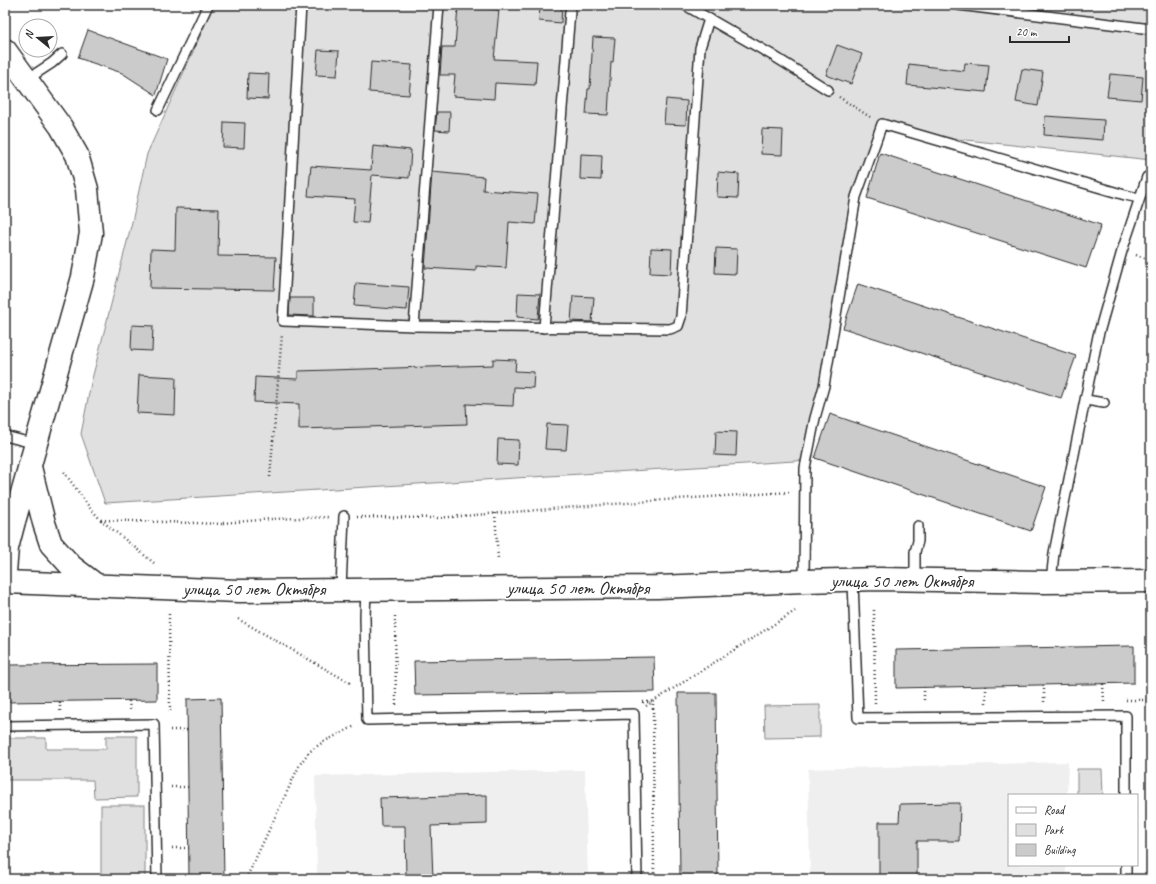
<svg xmlns="http://www.w3.org/2000/svg" width="1156" height="884" viewBox="0 0 1156 884" font-family="Caveat,sans-serif">
<rect width="100%" height="100%" fill="#fff"/>
<filter id="ink" filterUnits="userSpaceOnUse"><feTurbulence type="fractalNoise" baseFrequency=".025" numOctaves="2"/><feDisplacementMap in="SourceGraphic" scale="8" xChannelSelector="R" yChannelSelector="G"/><feConvolveMatrix kernelMatrix="1 2 1 2 8 2 1 2 1" color-interpolation-filters="sRGB"/></filter>
<g filter="url(#ink)">
<g fill="#efefef">
<path d="M1068,762L1067,795H1009V865H1066V879H810L808,769Z"/>
<path d="M585,770L588,879H317L315,776Z"/>
</g>
<g fill="#e0e0e0" stroke="#868686">
<path d="M214,5H1151V160L874,130L811,460L105,503L81,434L91,383L132,222L147,154Z"/>
<path d="M820,705V737L765,738L764,706Z"/>
<path d="M106,736H137V797L94,798L93,780H5V738H46V749H106Z"/>
<path d="M1077,769H1102L1103,795H1077Z"/>
<rect x="101" y="805" width="44" height="74"/>
</g>
<g fill="#cbcbcb" stroke="#2b2b2b">
<path d="M540,5H562L561,23L539,21Z"/>
<path d="M458,6L499,10L494,59L537,61L535,85L495,83L494,99L453,96L455,75H440L442,47H455Z"/>
<path d="M88,30L167,59L156,95L122,73L78,58Z"/>
<path d="M593,37L615,38L613,62H611L608,115L586,114L588,89H590Z"/>
<path d="M837,45L862,54L851,84L826,75Z"/>
<path d="M318,50L339,51L337,76L316,75Z"/>
<path d="M371,62L412,65L409,95L369,92Z"/>
<path d="M965,63L989,65L986,92L907,85L909,64L964,71Z"/>
<path d="M1022,69L1043,72L1038,106L1016,102Z"/>
<path d="M248,73L269,74L268,99L247,98Z"/>
<path d="M1110,74L1143,77L1141,100L1107,97Z"/>
<path d="M666,99L687,101L686,125L664,124Z"/>
<path d="M437,112H450L449,131L435,130Z"/>
<path d="M1045,116L1104,120L1103,140L1044,135Z"/>
<path d="M224,122L245,123L244,148L223,147Z"/>
<path d="M762,129L783,130L782,155L761,154Z"/>
<path d="M373,146L411,150L409,178L372,175L368,223L353,222L355,199L308,196L311,166L371,170Z"/>
<path d="M880,153L1101,225L1086,268L867,198Z"/>
<path d="M581,154L602,155L601,180L580,179Z"/>
<path d="M432,172L484,177L483,190L538,194L535,224L509,222L506,268L476,266V271L425,268Z"/>
<path d="M718,172L739,174L738,198L717,197Z"/>
<path d="M176,208L219,209L218,256L276,257L274,290L150,288L151,249L175,250Z"/>
<path d="M651,248L672,249L671,274L650,273Z"/>
<path d="M716,248L737,249L736,274L715,273Z"/>
<path d="M356,283L409,287L407,310L354,306Z"/>
<path d="M858,284L1076,356L1061,398L843,328Z"/>
<path d="M518,293L540,294L538,319L517,317Z"/>
<path d="M573,296L594,297L592,322L571,321Z"/>
<path d="M290,298H314V316L289,315Z"/>
<path d="M132,325L153,326L152,351L131,350Z"/>
<path d="M493,359L516,360L515,371L534,372L533,388L514,387L513,406L466,404L467,424L299,429V404L254,402L255,377L298,379V371L493,365Z"/>
<path d="M139,375L176,377L175,415L137,413Z"/>
<path d="M830,414L1046,487L1031,531L815,458Z"/>
<path d="M547,424L568,425L566,450L545,449Z"/>
<path d="M716,431L737,432L736,456L715,455Z"/>
<path d="M498,439L519,440L518,465L497,464Z"/>
<path d="M1134,646V683L896,688V650Z"/>
<path d="M654,657L655,692L415,695L414,661Z"/>
<path d="M157,664V700L5,702V665Z"/>
<path d="M678,693H716L718,879H680Z"/>
<path d="M221,698L224,879H189L187,699Z"/>
<path d="M487,795V824L431,826L433,879H406L405,826H381L380,798Z"/>
<path d="M960,803L959,841H917V879H879V822H899L900,804Z"/>
</g>
<g fill="none" stroke-linecap="round" stroke-linejoin="round">
<defs>
<g id="service">
<path d="M301,5L283,321L414,326"/>
<path d="M439,5L414,326L670,329L678,326L681,317L700,48L709,19"/>
<path d="M685,5L772,55L828,90"/>
<path d="M958,5L1151,29"/>
<path d="M26,80L52,63L62,54"/>
<path d="M158,110L208,5"/>
<path d="M544,328L570,11"/>
<path d="M1086,400L1104,403"/>
<path d="M5,436L36,444"/>
<path d="M915,579V552L918,541V526"/>
<path d="M804,581L805,468L815,418L824,386L856,197L882,124L1125,195L1139,198"/>
<path d="M853,581L858,718L1126,716V795"/>
<path d="M1051,582L1054,553L1098,336L1122,251L1147,177L1151,176"/>
<path d="M341,589L344,516"/>
<path d="M366,589L365,617L367,720L634,714L637,879"/>
<path d="M5,726L154,724L157,879"/>
<path d="M1126,865V879"/>
</g>
<g id="tertiary">
<path d="M5,50L61,127L77,155L87,189L91,233L83,277L13,525L7,548L5,572"/>
<path d="M30,467L44,523L51,544L71,566L96,585"/>
<path d="M5,582L239,591L658,587L804,581L879,579L1044,582L1151,581"/>
</g>
</defs>
<use href="#service" stroke="#2b2b2b" stroke-width="12"/>
<use href="#tertiary" stroke="#2b2b2b" stroke-width="25"/>
<g stroke="#2b2b2b" stroke-width="2.5" stroke-dasharray="1 3" stroke-linecap="butt">
<path d="M839,97L870,117"/>
<path d="M1136,255L1151,260"/>
<path d="M64,472L90,508L101,520L154,563"/>
<path d="M270,477L282,334"/>
<path d="M495,513L498,559"/>
<path d="M357,517L437,518L677,499L791,492"/>
<path d="M101,520L224,524"/>
<path d="M223,523L272,519L330,517"/>
<path d="M874,610L875,704"/>
<path d="M169,614L170,711"/>
<path d="M395,616L396,706"/>
<path d="M238,619L352,684"/>
<path d="M1103,684L1104,701"/>
<path d="M1044,685V702"/>
<path d="M986,686V703"/>
<path d="M924,687V703"/>
<path d="M1126,700H1151"/>
<path d="M129,701L130,710"/>
<path d="M60,702V712"/>
<path d="M643,702H653L654,879"/>
<path d="M646,706L795,611"/>
<path d="M170,730H187"/>
<path d="M171,787H188"/>
<path d="M172,848H189"/>
<path d="M246,879L300,764L309,752L323,742L355,726"/>
</g>
<use href="#service" stroke="#fff" stroke-width="9"/>
<use href="#tertiary" stroke="#fff" stroke-width="22"/>
</g>
</g>
<g text-anchor="middle" dominant-baseline="central" stroke-width="3.5" stroke-linejoin="round" paint-order="stroke">
<g font-size="19" fill="#2b2b2b" stroke="#fff">
<text x="902" y="581">улица 50 лет Октября</text>
<text x="578" y="588">улица 50 лет Октября</text>
<text x="254" y="589">улица 50 лет Октября</text>
</g>
</g>
<rect width="1156" height="884" fill="none" stroke="#fff" stroke-width="20"/>
<rect x="10" y="10" width="1136" height="864" fill="none" stroke="#2b2b2b" stroke-width="1.5" filter="url(#ink)"/>
<rect x="1008" y="794" width="130" height="72" fill="#ffffff" stroke="#aaaaaa"/>
<rect x="1016" y="807" width="20" height="6" fill="#ffffff" stroke="#aaaaaa"/>
<text x="1044" y="814" font-size="12" fill="#2b2b2b">Road</text>
<rect x="1016" y="824" width="20" height="12" fill="#e0e0e0" stroke="#aaaaaa"/>
<text x="1044" y="834" font-size="12" fill="#2b2b2b">Park</text>
<rect x="1016" y="844" width="20" height="12" fill="#cbcbcb" stroke="#aaaaaa"/>
<text x="1044" y="854" font-size="12" fill="#2b2b2b">Building</text>
<g transform="translate(38 38) rotate(288)"><circle r="19" fill="#ffffff" stroke="#aaaaaa"/>
<path d="M0-3L7 15L0 10L-7 15Z" fill="#2b2b2b"/>
<text y="-6" font-size="11" font-weight="bold" text-anchor="middle" fill="#2b2b2b">N</text>
</g>
<path d="M1010 36v6h59v-6" fill="none" stroke="#2b2b2b" stroke-width="2"/>
<text x="1016" y="36" font-size="12" fill="#2b2b2b" stroke="#ffffff" stroke-width="3" paint-order="stroke">20 m</text>
</svg>
